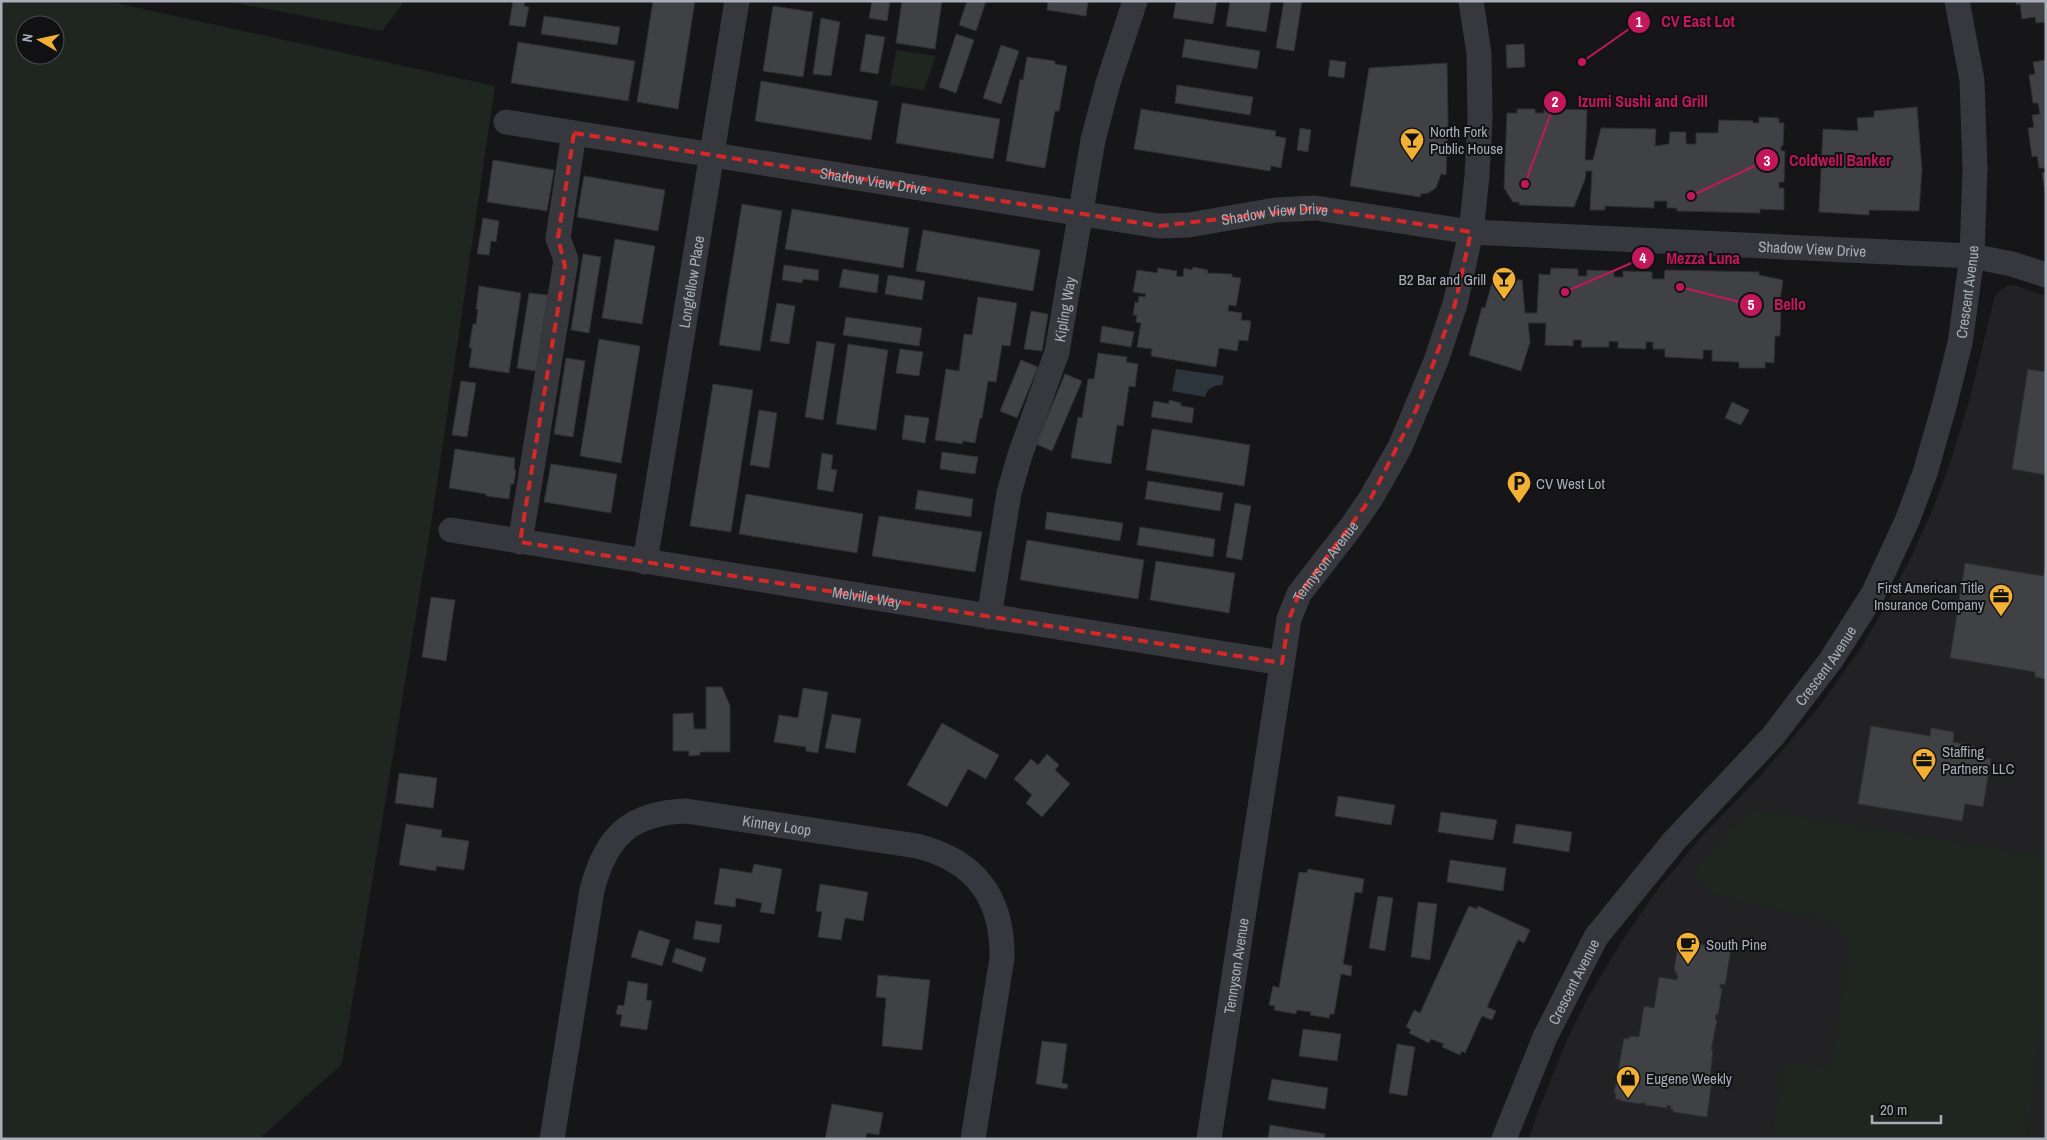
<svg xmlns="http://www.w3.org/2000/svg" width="2047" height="1140" viewBox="0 0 2047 1140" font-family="'Archivo Narrow',sans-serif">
<rect width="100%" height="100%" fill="#161618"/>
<path fill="#222225" d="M2014,285L2046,296V1139H1529L1538,1111L1566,1042L1588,997L1620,944L1657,890L1701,837L1763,773L1821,704L1862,646L1884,608L1910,559L1932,511L1950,463L1970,398L1995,295L2006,286Z"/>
<g fill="#1e261f" fill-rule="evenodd">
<path d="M1,1H107L495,86L431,525L342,1064L259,1139H1ZM25,25H55V55H25Z"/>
<path d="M225,1H402V5L382,31Z"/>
<path d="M896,50L936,56L924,90L890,85Z"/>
<path d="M1749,808L2046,856V1006L2026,1139H1771L1783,1061L1830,1067L1849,949C1846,932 1832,925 1817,918L1727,900L1720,898L1692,874Z"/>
</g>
<path fill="#2c353c" d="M1176,369L1224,376L1222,385C1214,385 1207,388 1205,397L1172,391Z"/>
<g fill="#404145" stroke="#303034">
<path d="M513,1H525L524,6L529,7L525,27L509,25Z"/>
<path d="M653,1H695L678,109L637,102Z"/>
<path d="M872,1H890L887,21L869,18Z"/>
<path d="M902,1H942L935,49L896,43Z"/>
<path d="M967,1H986L976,31L959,25Z"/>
<path d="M1048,1H1088L1086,16L1047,10Z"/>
<path d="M1176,1H1217L1213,24L1173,18Z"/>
<path d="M1230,1H1271L1266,32L1226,26Z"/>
<path d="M1284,1H1302L1294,51L1276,48Z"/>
<path d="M2016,1H2046V22L2036,23L2035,17L2022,19L2020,4L2016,5Z"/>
<path d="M773,6L813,12L803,77L763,71Z"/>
<path d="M544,16L620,27L617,45L541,34Z"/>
<path d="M821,18L840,22L831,76L813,74Z"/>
<path d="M866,34L885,37L878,74L860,71Z"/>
<path d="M956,34L974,40L956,93L939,87Z"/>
<path d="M1185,39L1260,51L1257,69L1182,57Z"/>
<path d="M518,42L635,61L628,101L511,83Z"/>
<path d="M1524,44L1525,67L1507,68L1506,45Z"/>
<path d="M1001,45L1019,51L1001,104L983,98Z"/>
<path d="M1027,57L1055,61V64L1067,66L1059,111H1055L1045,168L1006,161L1020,79L1023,80Z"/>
<path d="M1330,60L1346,62L1344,78L1328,76Z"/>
<path d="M2046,60V168H2039L2037,156L2032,157L2028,128L2034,127L2032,115L2040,114L2038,103H2033L2029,75L2035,74L2033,62Z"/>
<path d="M1447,63L1448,120L1446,175L1441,174L1436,188L1428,193L1421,194L1420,197L1350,186L1369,68Z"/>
<path d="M761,81L878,101L871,140L755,121Z"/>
<path d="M1177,85L1253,97L1250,115L1175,103Z"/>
<path d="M902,103L1000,119L993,159L896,143Z"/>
<path d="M1917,107L1922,170L1919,211L1869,210V215L1819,212L1823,129L1858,131L1857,118L1874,117V111Z"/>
<path d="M1141,109L1276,131L1275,136L1286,138L1281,168L1271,166L1270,171L1134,149Z"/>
<path d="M1517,109H1535V113H1544V109L1587,110L1585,160H1593L1601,128L1656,129L1655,146L1669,144L1670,132H1686V144H1696V133H1718L1719,120L1753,121V123H1759V117L1779,118V123H1784L1783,146H1781V151H1785L1784,182H1779V188H1784V210L1760,209V213L1677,211V208H1667V201H1654V208L1605,206V210H1590L1592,171H1586L1585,179L1574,207L1519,205V202H1513L1504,188L1507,113H1517Z"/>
<path d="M1300,128L1311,130L1308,152L1297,150Z"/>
<path d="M493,160L554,170L547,211L487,202Z"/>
<path d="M2046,172V198L2042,173Z"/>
<path d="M584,176L665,190L658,231L577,217Z"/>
<path d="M742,204L782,211L760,351L719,345Z"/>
<path d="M792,209L909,228L903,268L785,249Z"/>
<path d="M483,218L499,221L496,242L491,241L489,255L477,254Z"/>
<path d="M923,230L1040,250L1033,291L916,271Z"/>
<path d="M615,239L655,246L642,324L602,318Z"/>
<path d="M583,254L601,257L589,333L571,330Z"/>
<path d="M784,265L819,270L818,281L803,279L802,283L782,280Z"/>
<path d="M1193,267L1208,270L1207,273L1232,274V277L1241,278L1236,306L1229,305L1228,311L1242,313L1241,320L1251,321L1248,341L1239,340L1237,351L1219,348L1216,367L1151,356L1152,349L1137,347L1141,323L1136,322L1137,315H1133L1135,302L1138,303L1139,296L1145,297L1146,294L1133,292L1137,270L1157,273L1158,268L1177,271L1176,276L1183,277L1184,268L1192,270Z"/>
<path d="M1551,268L1578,269V276H1587V270L1614,271V277H1623V271L1652,272V279H1664L1665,270L1759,272V275L1783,280L1780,301H1777L1776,305L1781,304L1780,336H1775L1774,363L1765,362V368H1739V362L1712,361V350H1703V359L1665,357V349H1653V342H1646V349L1618,348V342L1609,341V347H1581L1582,340H1573V346L1545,345L1546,323H1528L1530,342L1521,371L1469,355L1482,307L1485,308L1493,279L1522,280L1525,313H1537L1539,274L1550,275Z"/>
<path d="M843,269L879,275L877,293L839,287Z"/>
<path d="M888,275L925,281L922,300L885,294Z"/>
<path d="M479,286L521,293L509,373L469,367L472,348H469L473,324H476L478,309H476Z"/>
<path d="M529,293L548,295L536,371L517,368Z"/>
<path d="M978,297L1017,303L1010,346L1002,345L996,382L988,381L982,418H980L975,443L963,441L962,444L935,440L946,369L959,371L964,334L972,335Z"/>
<path d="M777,303L795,306L789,344L770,341Z"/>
<path d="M1031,311L1048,314L1042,351L1024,349Z"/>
<path d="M846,317L922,328L919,346L843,335Z"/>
<path d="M1102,326L1134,332L1131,347L1100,342Z"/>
<path d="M599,339L640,346L621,463L580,456Z"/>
<path d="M817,341L835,344L823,420L805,417Z"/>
<path d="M848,344L888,350L876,430L836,424Z"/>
<path d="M900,349L923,352L919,376L896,373Z"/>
<path d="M1098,353L1127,357L1126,362L1138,364L1135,387L1129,386L1123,426L1117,425L1111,464L1071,458L1078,417L1082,418L1088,379H1094Z"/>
<path d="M566,358L585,361L573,437L554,434Z"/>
<path d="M1021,360L1038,367L1017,418L1000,411Z"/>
<path d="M2028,369L2046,372V475L2012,469Z"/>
<path d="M1065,374L1082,381L1052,451L1036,444Z"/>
<path d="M461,381L476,383L467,437L452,435Z"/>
<path d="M713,384L753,390L731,532L690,526Z"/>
<path d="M1169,400L1181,403V406L1194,408L1192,423L1151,417L1154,401L1169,404Z"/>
<path d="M1732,402L1749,410L1741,425L1725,418Z"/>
<path d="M759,410L777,413L769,468L750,465Z"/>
<path d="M905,415L929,418L925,443L902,439Z"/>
<path d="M1152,429L1250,445L1244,486L1146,470Z"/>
<path d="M455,449L515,458L514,470H516L514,484H511L509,499L486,496V494L449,488Z"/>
<path d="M942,452L978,457L975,474L940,469Z"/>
<path d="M822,453L833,455L831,469L837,470L833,492L817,489Z"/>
<path d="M551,464L617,474L611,513L544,502Z"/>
<path d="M1148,481L1223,493L1220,511L1145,499Z"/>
<path d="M918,490L973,499L971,517L915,509Z"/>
<path d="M746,494L863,514L857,553L739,534Z"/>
<path d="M1235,503L1251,506L1242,560L1226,557Z"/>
<path d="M1047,512L1123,523L1120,541L1045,529Z"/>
<path d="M879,516L982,532L975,572L872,556Z"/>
<path d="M1140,527L1215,539L1213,557L1137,545Z"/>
<path d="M1027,540L1144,560L1138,599L1020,580Z"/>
<path d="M1156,561L1235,573L1229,613L1150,600Z"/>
<path d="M1965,563L2043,576L2046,567V679L2035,677V672L1950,658Z"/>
<path d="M431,597L455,600L446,661L422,657Z"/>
<path d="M706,687H722L730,706V752H700V755L689,756V751H673V714L693,713L694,729H706Z"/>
<path d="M803,688L828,692L818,753L806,751V747L774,742L779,715L798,718Z"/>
<path d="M832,714L861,719L855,753L825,748Z"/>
<path d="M942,723L999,755L986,779L968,769L947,807L907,785Z"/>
<path d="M1871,726L1930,736L1931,728L1954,732L1953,742L1974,746L1972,756L1991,759L1983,807L1965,804L1962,821L1858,804Z"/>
<path d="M1047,754L1059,765L1055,770L1070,784L1042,817L1026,803L1032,795L1014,779L1031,759L1038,765Z"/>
<path d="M399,773L437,778L433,808L395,803Z"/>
<path d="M1338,796L1395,805L1391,825L1335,816Z"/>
<path d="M1441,812L1497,820L1493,840L1438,832Z"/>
<path d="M406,824L442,830L441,837L469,841L464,870L436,866V871L399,865Z"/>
<path d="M1516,824L1572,832L1569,852L1513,843Z"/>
<path d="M1450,860L1506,868L1503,891L1447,882Z"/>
<path d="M754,864L782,869L774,914L760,912L762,903L736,898L735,907L714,904L720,868L752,873Z"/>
<path d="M1308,869L1364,879L1362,893L1355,892L1343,964L1352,966L1351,976L1341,974L1334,1014H1330L1329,1018L1310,1015L1311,1012L1297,1010L1296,1014L1274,1010L1275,1006L1269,1005L1273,986L1279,988L1299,872L1307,873Z"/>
<path d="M820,884L868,892L863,921L845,918L841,940L818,937L822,912L816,911Z"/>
<path d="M1378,896L1393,898L1385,951L1369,948Z"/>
<path d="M1418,902L1437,904L1430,960L1411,957Z"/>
<path d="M1469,906L1477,909L1478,906L1530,930L1524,943L1518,940L1487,1007L1496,1011L1492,1020L1482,1016L1465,1053L1462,1051L1460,1055L1442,1047L1444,1044L1431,1039L1429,1043L1409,1033L1411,1030L1406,1027L1414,1010L1420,1013Z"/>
<path d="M696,921L722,925L719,943L693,939Z"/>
<path d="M639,930L670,940L662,966L631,957Z"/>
<path d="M1698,944L1731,949L1725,985L1720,984V988L1722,989L1718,1015L1716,1014L1715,1019L1717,1020L1711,1050H1713L1710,1077L1708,1079L1712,1080L1707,1117L1673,1112V1109H1670L1671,1106L1667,1105V1108L1645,1105V1103H1640V1104L1621,1101V1100L1615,1099L1616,1094L1614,1093L1624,1038L1629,1039V1036L1639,1037L1644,1006L1654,1008L1659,977L1677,980L1678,975H1676V971H1674L1677,951H1679L1680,945L1685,946V949L1695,950V947L1698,948Z"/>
<path d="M676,948L706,958L702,972L672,962Z"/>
<path d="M878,975L930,980L922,1050L882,1046L886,998L876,997Z"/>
<path d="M628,981L648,984L646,1000L652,1001L647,1030L620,1026L622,1015L616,1014L618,1005L624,1006Z"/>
<path d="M1303,1029L1341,1034L1337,1061L1299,1056Z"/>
<path d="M1042,1041L1067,1044L1062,1083L1068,1084L1067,1089L1036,1084Z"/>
<path d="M1397,1044L1415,1047L1407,1096L1389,1093Z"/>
<path d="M1272,1079L1328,1088L1325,1109L1268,1100Z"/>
<path d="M832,1104L883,1113L879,1135L867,1133L865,1139H825Z"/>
<path d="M1270,1125L1325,1134L1324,1139H1268Z"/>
</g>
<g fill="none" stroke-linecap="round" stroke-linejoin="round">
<g stroke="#37383d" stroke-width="25">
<path id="s1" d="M506,122L1159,226L1189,225L1276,210L1315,208L1471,232L1972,256L2012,264L2046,275"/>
<path id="s2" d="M451,530L1282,663"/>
<path d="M520,542L565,266L566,260L558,238L574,133"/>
<path id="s3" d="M645,562L737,1"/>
<path id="s4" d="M989,617L1009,493L1020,455L1057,352L1093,140L1108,83L1135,1"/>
<path id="s5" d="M552,1139L592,890C606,836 630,813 686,811L917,846C976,861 1003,898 1002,958L973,1139"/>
<path id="s6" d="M1209,1139L1289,619L1299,594L1351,527L1371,498L1400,447L1436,361L1455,304L1471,232L1477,176L1480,119L1479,53L1471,1"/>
<path id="s7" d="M1504,1139L1545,1037L1596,937L1674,841L1773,736L1831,660L1873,594L1907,521L1925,473L1945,403L1960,343L1972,256L1975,169L1972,80L1957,1"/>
</g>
</g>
<path fill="none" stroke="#d62828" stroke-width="4" stroke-dasharray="10 6" stroke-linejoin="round" d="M574,133L1159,226L1315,208L1471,232L1455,304L1417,408L1371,498L1299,594L1289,619L1282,663L520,542L565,266L558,238Z"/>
<defs>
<symbol id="bar-pin" viewBox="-11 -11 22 30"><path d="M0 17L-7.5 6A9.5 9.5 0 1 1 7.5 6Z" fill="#f2b134" stroke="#111113"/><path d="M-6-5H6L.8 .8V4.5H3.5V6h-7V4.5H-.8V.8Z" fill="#111"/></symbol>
<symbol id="parking-pin" viewBox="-11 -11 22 30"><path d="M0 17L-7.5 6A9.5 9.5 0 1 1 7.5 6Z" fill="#f2b134" stroke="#111113"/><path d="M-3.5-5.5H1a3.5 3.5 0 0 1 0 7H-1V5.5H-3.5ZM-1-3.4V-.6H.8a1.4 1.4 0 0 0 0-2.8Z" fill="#111"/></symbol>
<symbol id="office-pin" viewBox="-11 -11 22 30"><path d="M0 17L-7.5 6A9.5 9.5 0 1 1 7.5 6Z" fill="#f2b134" stroke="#111113"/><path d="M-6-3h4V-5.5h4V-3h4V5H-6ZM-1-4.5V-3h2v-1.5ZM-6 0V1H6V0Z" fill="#111"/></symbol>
<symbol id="cafe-pin" viewBox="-11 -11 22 30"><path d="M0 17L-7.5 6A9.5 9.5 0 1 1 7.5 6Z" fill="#f2b134" stroke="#111113"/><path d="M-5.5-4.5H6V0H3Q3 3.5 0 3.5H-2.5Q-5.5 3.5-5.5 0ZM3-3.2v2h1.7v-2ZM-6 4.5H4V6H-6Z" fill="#111"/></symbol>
<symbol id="shop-pin" viewBox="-11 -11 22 30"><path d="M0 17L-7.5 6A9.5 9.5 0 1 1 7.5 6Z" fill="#f2b134" stroke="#111113"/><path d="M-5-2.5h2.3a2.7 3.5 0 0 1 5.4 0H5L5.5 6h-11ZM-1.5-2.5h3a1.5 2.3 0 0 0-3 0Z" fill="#111"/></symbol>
</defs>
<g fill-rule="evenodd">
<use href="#bar-pin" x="1398" y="126" width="28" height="38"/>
<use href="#bar-pin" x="1490" y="265" width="28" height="38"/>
<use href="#parking-pin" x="1505" y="469" width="28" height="38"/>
<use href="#office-pin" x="1987" y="582" width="28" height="38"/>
<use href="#office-pin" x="1910" y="746" width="28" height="38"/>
<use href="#cafe-pin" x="1674" y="930" width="28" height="38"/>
<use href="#shop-pin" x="1614" y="1064" width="28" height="38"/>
</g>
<g text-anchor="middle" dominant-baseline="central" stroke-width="4" stroke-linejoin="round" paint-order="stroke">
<g font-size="15" fill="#a8adb8" stroke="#111113" text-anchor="start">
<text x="1430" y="131">North Fork<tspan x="1430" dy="17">Public House</tspan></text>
<text x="1486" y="279" text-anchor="end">B2 Bar and Grill</text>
<text x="1536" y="483">CV West Lot</text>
<text x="1984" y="587" text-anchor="end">First American Title<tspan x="1984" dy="17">Insurance Company</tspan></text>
<text x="1942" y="751">Staffing<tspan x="1942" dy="17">Partners LLC</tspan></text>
<text x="1706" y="944">South Pine</text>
<text x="1646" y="1078">Eugene Weekly</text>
</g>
<g font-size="15" fill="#a8adb8" stroke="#111113">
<text stroke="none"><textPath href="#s1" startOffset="372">Shadow View Drive</textPath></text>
<text stroke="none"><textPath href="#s1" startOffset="778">Shadow View Drive</textPath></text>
<text stroke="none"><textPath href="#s1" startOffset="1318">Shadow View Drive</textPath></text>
<text stroke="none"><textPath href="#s3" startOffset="284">Longfellow Place</textPath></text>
<text stroke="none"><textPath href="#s7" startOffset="982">Crescent Avenue</textPath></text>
<text stroke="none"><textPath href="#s4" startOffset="318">Kipling Way</textPath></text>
<text stroke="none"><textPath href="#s6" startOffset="595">Tennyson Avenue</textPath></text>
<text stroke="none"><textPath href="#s2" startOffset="421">Melville Way</textPath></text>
<text stroke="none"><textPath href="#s7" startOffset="578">Crescent Avenue</textPath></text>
<text stroke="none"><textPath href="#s5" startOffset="479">Kinney Loop</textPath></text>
<text stroke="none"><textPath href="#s6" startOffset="175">Tennyson Avenue</textPath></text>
<text stroke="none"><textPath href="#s7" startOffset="172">Crescent Avenue</textPath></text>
</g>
</g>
<path fill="none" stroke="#c2185b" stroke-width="2" d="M1582 62L1639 22M1525 184L1555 102M1691 196L1767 160M1565 292L1643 258M1680 287L1751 305"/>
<g fill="#c2185b" stroke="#111113" stroke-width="2">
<circle cx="1582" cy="62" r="5"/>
<circle cx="1525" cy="184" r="5"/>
<circle cx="1691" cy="196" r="5"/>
<circle cx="1565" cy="292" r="5"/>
<circle cx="1680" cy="287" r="5"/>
<circle cx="1639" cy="22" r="12"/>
<circle cx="1555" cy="102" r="12"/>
<circle cx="1767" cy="160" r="12"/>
<circle cx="1643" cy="258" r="12"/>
<circle cx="1751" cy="305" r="12"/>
</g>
<g font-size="15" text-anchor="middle" font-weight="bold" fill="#fff">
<text x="1639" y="27">1</text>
<text x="1555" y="107">2</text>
<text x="1767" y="166">3</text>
<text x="1643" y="263">4</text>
<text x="1751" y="310">5</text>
</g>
<g font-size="16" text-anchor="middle" font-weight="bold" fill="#c2185b" stroke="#111113" stroke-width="4" stroke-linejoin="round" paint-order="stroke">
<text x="1698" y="27">CV East Lot</text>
<text x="1643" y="107">Izumi Sushi and Grill</text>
<text x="1840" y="166">Coldwell Banker</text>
<text x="1703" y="264">Mezza Luna</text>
<text x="1790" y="310">Bello</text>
</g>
<rect width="2047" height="1140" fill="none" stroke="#a8adb8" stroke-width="5"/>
<g transform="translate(40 40) rotate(279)"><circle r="24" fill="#111113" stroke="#4d4f55"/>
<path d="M0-4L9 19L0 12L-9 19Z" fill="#f2b134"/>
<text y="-8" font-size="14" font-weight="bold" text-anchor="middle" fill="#a8adb8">N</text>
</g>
<path d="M1872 1115v8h69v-8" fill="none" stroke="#a8adb8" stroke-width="2.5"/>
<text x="1880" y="1115" font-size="15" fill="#a8adb8" stroke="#111113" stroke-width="4" paint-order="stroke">20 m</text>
</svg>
